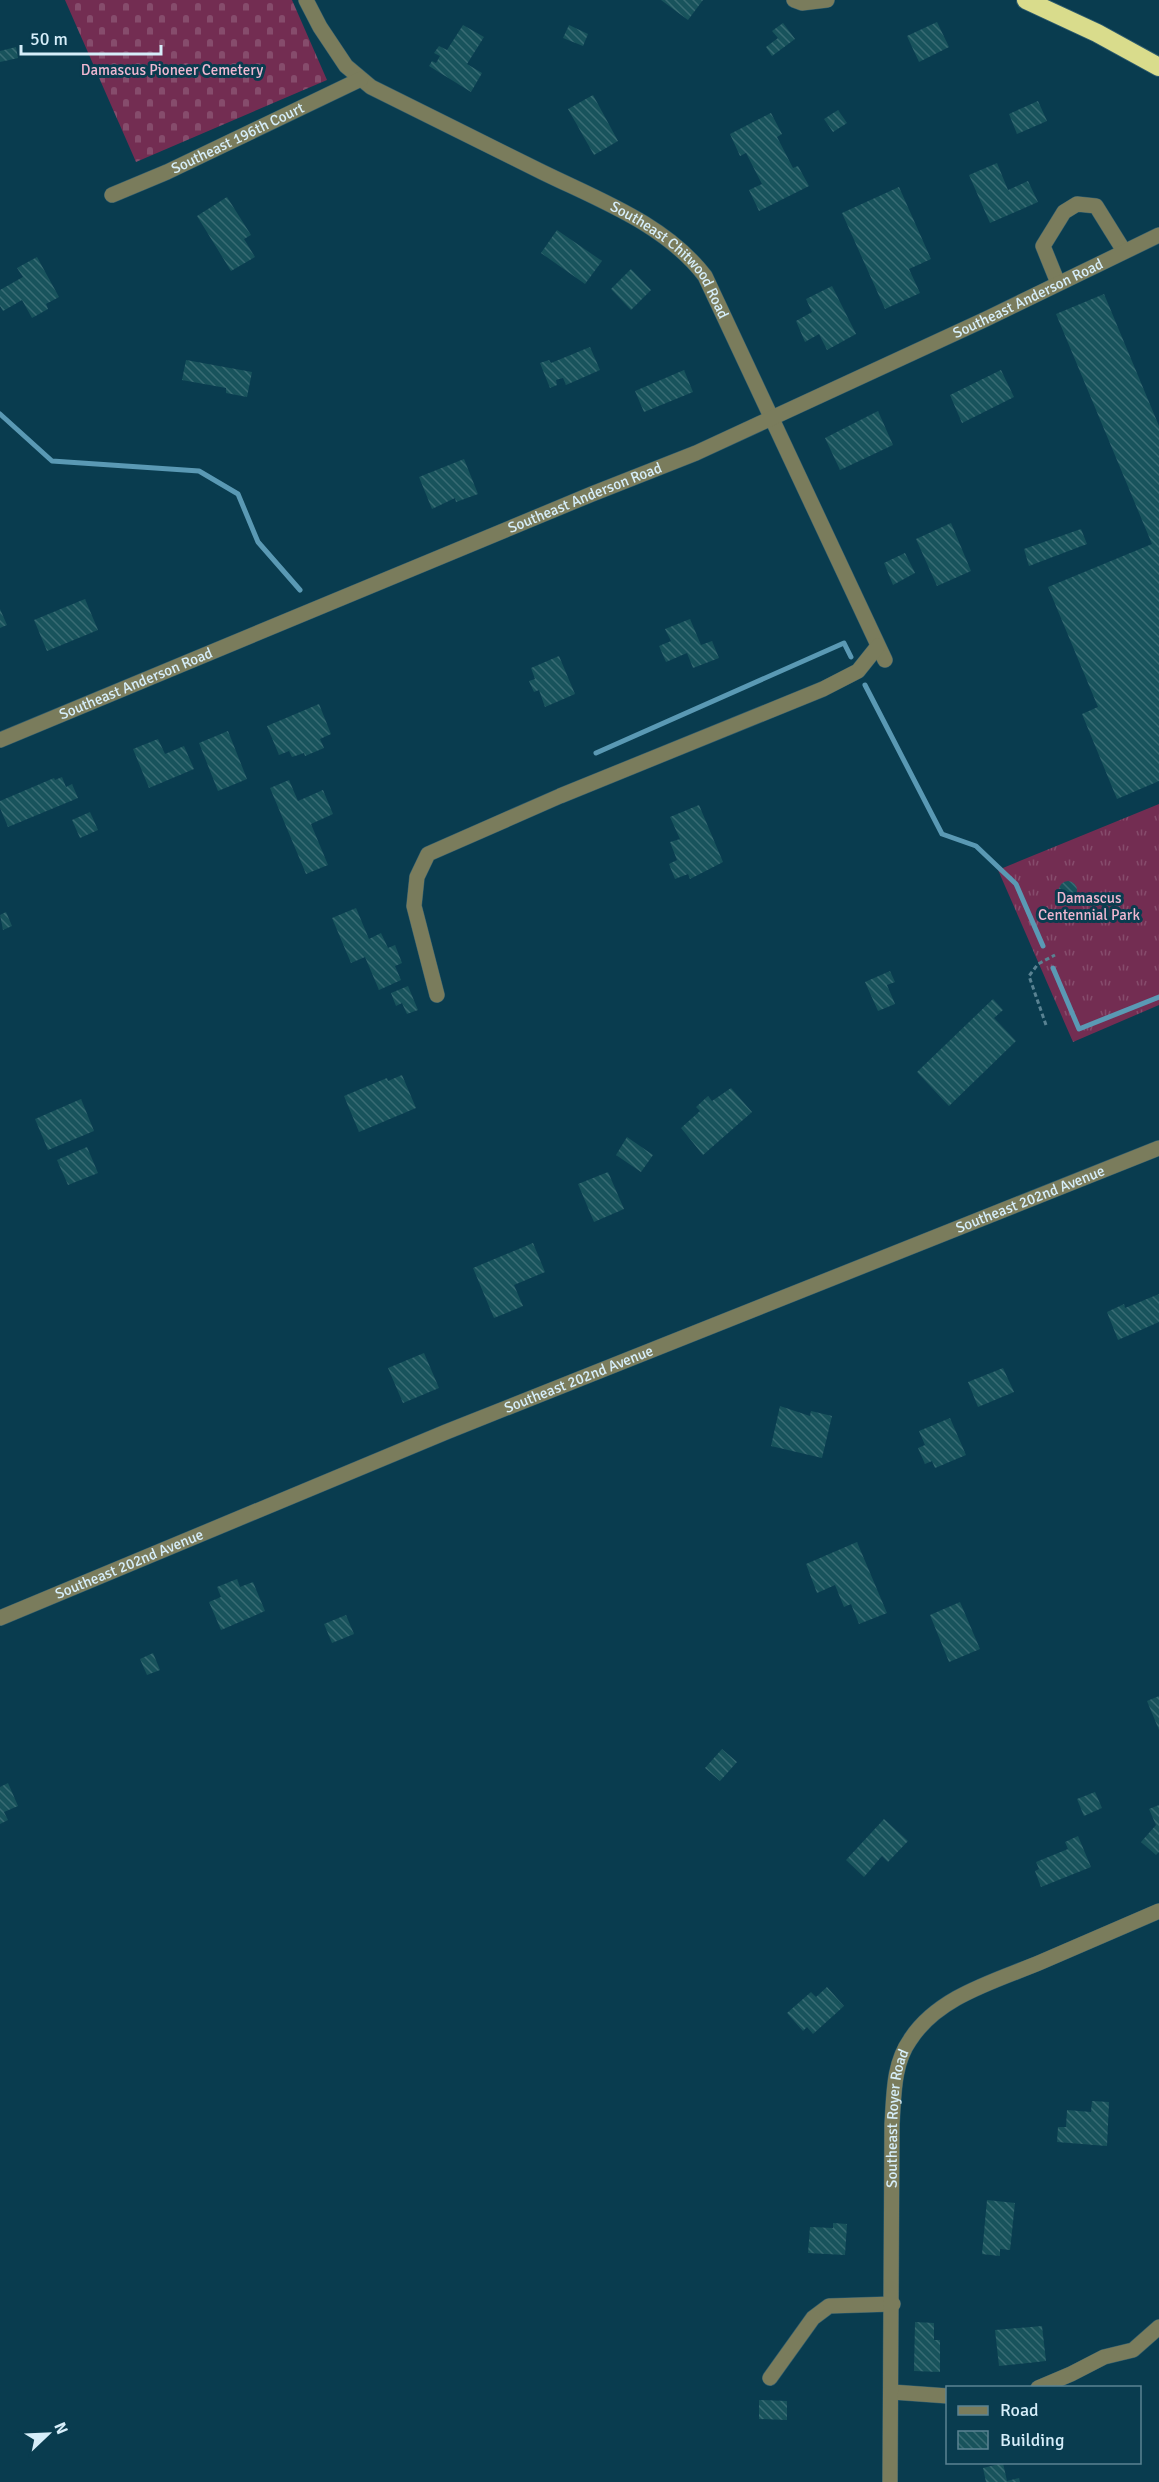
<svg xmlns="http://www.w3.org/2000/svg" width="1159" height="2482" viewBox="0 0 1159 2482" font-family="Signika,sans-serif">
<defs>
<pattern id="grass-tufts" width="24" height="20" patternUnits="userSpaceOnUse" patternTransform="scale(1.5)"><rect width="24" height="20" fill="#732d52"/><path d="M3 7l-1-3M5 7V3M7 7l1-3M15 17l-1-3M17 17v-4M19 17l1-3" fill="none" stroke="#864c6c"/></pattern>
<pattern id="cemetery-stones" width="16" height="16" patternUnits="userSpaceOnUse" patternTransform="scale(1.5)"><rect width="16" height="16" fill="#732d52"/><path d="M2 7V4a2 2 0 0 1 4 0v3zM10 15v-3a2 2 0 0 1 4 0v3z" fill="#864c6c"/></pattern>
<pattern id="building-back-hatch" width="6" height="6" patternUnits="userSpaceOnUse" patternTransform="scale(1.5)"><rect width="6" height="6" fill="#18535c"/><path d="M-1 5l2 2M0 0l6 6M5-1l2 2" fill="none" stroke="#396c74"/></pattern>
</defs>
<rect width="100%" height="100%" fill="#093c4f"/>
<path fill="url(#grass-tufts)" d="M1159,804V1005L1073,1042L998,870Z"/>
<path fill="url(#cemetery-stones)" d="M65,0H292L327,80L136,162Z"/>
<g fill="none" stroke-linecap="round" stroke-linejoin="round">
<g stroke="#5a99b4" stroke-width="5">
<path d="M0,414L52,461L199,471L238,494L258,542L300,590"/>
<path d="M865,685L942,834L976,846L1016,884L1043,946"/>
<path d="M596,753L844,643L851,657"/>
<path d="M1053,968L1079,1029L1159,997"/>
</g>
</g>
<g fill="url(#building-back-hatch)">
<path d="M661,0H703L688,20Z"/>
<path d="M937,22L949,47L919,62L907,36Z"/>
<path d="M783,23L795,39L772,56L766,47L778,38L772,31Z"/>
<path d="M463,25L484,37L467,64L482,73L471,92L429,66L432,61L436,63L440,56L434,53L439,46L447,50Z"/>
<path d="M569,25L588,34L583,46L563,38Z"/>
<path d="M16,47L18,58L0,62V51Z"/>
<path d="M593,95L618,141L594,155L568,109Z"/>
<path d="M1038,101L1047,121L1017,134L1009,114Z"/>
<path d="M838,110L847,123L833,132L824,119Z"/>
<path d="M771,113L782,134L777,137L793,168L798,166L809,186L759,211L749,190L762,184L746,153L740,156L730,134Z"/>
<path d="M997,163L1008,190L1028,181L1038,202L990,223L969,175Z"/>
<path d="M899,187L931,259L909,269L920,293L885,309L842,213Z"/>
<path d="M227,197L251,235L244,239L255,257L231,271L197,216Z"/>
<path d="M557,230L602,261L585,284L541,253Z"/>
<path d="M37,257L59,297L46,304L48,309L32,318L22,300L3,311L0,306V290L23,277L17,268Z"/>
<path d="M631,269L651,290L631,310L611,289Z"/>
<path d="M832,286L856,334L827,350L819,334L805,342L796,321L812,312L806,299Z"/>
<path d="M1104,294L1159,426V781L1117,799L1082,714L1098,707L1048,587L1152,544L1056,314Z"/>
<path d="M590,347L600,370L566,385L563,378L556,380L557,385L550,388L540,363L549,360L551,363Z"/>
<path d="M186,360L252,372L247,397L226,393V388L182,380Z"/>
<path d="M684,370L693,392L644,412L635,391Z"/>
<path d="M1001,370L1014,397L962,423L950,395Z"/>
<path d="M878,411L893,445L840,470L825,438Z"/>
<path d="M464,459L478,494L456,502L455,498L432,509L419,477Z"/>
<path d="M951,523L971,571L937,586L916,539Z"/>
<path d="M1081,529L1087,544L1029,566L1024,549Z"/>
<path d="M905,553L915,573L893,585L884,563Z"/>
<path d="M85,599L98,630L47,651L34,620Z"/>
<path d="M0,609L7,625L0,628Z"/>
<path d="M690,619L701,645L712,641L719,658L693,668L687,653L666,662L659,646L671,641L665,629Z"/>
<path d="M559,656L575,694L545,707L539,690L534,692L529,681L535,679L531,668Z"/>
<path d="M319,704L331,734L320,739L324,748L305,756L304,753L292,757L289,751L279,755L267,726Z"/>
<path d="M228,731L247,779L218,791L199,743Z"/>
<path d="M158,739L165,754L184,746L194,769L149,788L133,749Z"/>
<path d="M62,777L66,787L72,784L78,798L8,827L0,808V801L54,778L55,780Z"/>
<path d="M289,780L298,801L323,790L333,814L311,824L328,865L306,874L270,788Z"/>
<path d="M699,805L723,862L690,879L688,874L675,879L669,864L677,860L670,842L680,839L670,817Z"/>
<path d="M90,812L98,830L80,838L72,820Z"/>
<circle cx="1068" cy="890" r="9"/>
<path d="M356,908L369,939L381,933L388,948L395,945L402,963L395,966L401,980L379,990L365,957L351,963L332,918Z"/>
<path d="M6,912L12,926L3,930L0,915Z"/>
<path d="M890,971L895,982L887,985L895,1004L878,1011L865,982Z"/>
<path d="M408,986L418,1010L407,1014L402,1003L396,1006L391,993Z"/>
<path d="M993,999L1003,1010L994,1018L1016,1041L949,1106L917,1072Z"/>
<path d="M402,1075L416,1108L359,1132L344,1096L387,1078L388,1081Z"/>
<path d="M731,1088L752,1112L703,1155L681,1128L700,1111L696,1107L708,1096L712,1101Z"/>
<path d="M81,1099L94,1131L48,1150L35,1119Z"/>
<path d="M627,1137L653,1155L641,1172L616,1155Z"/>
<path d="M87,1147L98,1173L68,1185L57,1160Z"/>
<path d="M608,1172L624,1209L594,1222L578,1184Z"/>
<path d="M533,1243L545,1272L514,1285L523,1306L494,1318L473,1268Z"/>
<path d="M1159,1294V1322L1118,1340L1107,1312L1124,1304L1125,1308Z"/>
<path d="M424,1353L439,1388L403,1403L388,1368Z"/>
<path d="M1003,1368L1014,1392L978,1407L968,1382Z"/>
<path d="M780,1406L810,1416L811,1411L832,1416L822,1458L771,1446Z"/>
<path d="M950,1418L966,1455L935,1468L932,1461L925,1464L918,1448L925,1445L919,1431Z"/>
<path d="M857,1542L887,1613L859,1624L851,1604L844,1607L835,1585L817,1593L806,1564Z"/>
<path d="M237,1579L240,1587L253,1582L265,1611L221,1630L209,1602L221,1597L217,1587Z"/>
<path d="M960,1602L980,1649L949,1662L930,1615Z"/>
<path d="M346,1615L354,1634L332,1643L324,1624Z"/>
<path d="M153,1653L160,1670L147,1675L140,1659Z"/>
<path d="M1159,1696V1730L1147,1701Z"/>
<path d="M722,1749L737,1762L720,1781L705,1768Z"/>
<path d="M8,1783L18,1806L4,1812L8,1820L0,1824V1787Z"/>
<path d="M1095,1792L1102,1808L1084,1816L1077,1799Z"/>
<path d="M1159,1805V1852L1156,1855L1141,1842L1156,1825L1149,1809Z"/>
<path d="M884,1819L908,1841L888,1862L882,1856L864,1877L846,1860Z"/>
<path d="M1078,1836L1091,1867L1041,1887L1035,1871L1039,1869L1036,1862L1068,1849L1065,1842Z"/>
<path d="M827,1987L844,2006L813,2034L807,2027L803,2031L787,2013L811,1992L816,1997Z"/>
<path d="M1092,2101L1109,2102L1107,2146L1057,2142L1058,2127H1066L1067,2110L1091,2112Z"/>
<path d="M987,2200L1015,2203L1010,2250L1000,2249V2256L982,2254Z"/>
<path d="M833,2223L847,2224L845,2255L808,2253L810,2227L833,2228Z"/>
<path d="M915,2322L934,2323V2340H940V2372L914,2371Z"/>
<path d="M1042,2326L1046,2361L999,2366L995,2330Z"/>
<path d="M759,2400L787,2401V2420L759,2419Z"/>
<path d="M1003,2463L1007,2481L1019,2478L1020,2482H986L983,2468Z"/>
</g>
<g fill="none" stroke-linecap="round" stroke-linejoin="round">
<defs>
<g id="minor">
<path id="s1" d="M306,0L320,27L346,66L371,87C428,115 485,144 542,172C599,200 665,224 705,276L885,660"/>
<path d="M794,0L802,3L827,0"/>
<path id="s2" d="M112,195L167,172L361,79"/>
<path d="M1058,283L1043,246L1064,212L1077,204L1096,206L1124,251"/>
<path id="s3" d="M0,740L592,494L696,453L986,319L1159,235"/>
<path d="M437,995L414,906L417,877L428,854L560,796L823,689L858,671L878,646"/>
<path id="s4" d="M0,1618L446,1432L1159,1148"/>
<path d="M770,2378L813,2318L829,2306L893,2304"/>
<path d="M1038,2388L1071,2374L1104,2357L1133,2350L1159,2327"/>
<path d="M892,2392L948,2396"/>
<path id="s5" d="M890,2482L892,2124C894,2096 893,2064 910,2040C938,1996 996,1981 1041,1962C1081,1945 1120,1928 1159,1911"/>
</g>
<path id="highway" d="M1026,0L1097,33L1159,67"/>
</defs>
<use href="#minor" stroke="#2e5c6e" stroke-width="16"/>
<use href="#highway" stroke="#2e5c6e" stroke-width="20"/>
<path stroke="#598292" stroke-width="3" stroke-dasharray="4.5 3" stroke-linecap="butt" d="M1046,1025L1029,976L1038,964L1055,955"/>
<use href="#minor" stroke="#7a7c5c" stroke-width="15"/>
<use href="#highway" stroke="#d9dc8c" stroke-width="18"/>
</g>
<g text-anchor="middle" dominant-baseline="central" stroke-width="6" stroke-linejoin="round" paint-order="stroke">
<g font-size="15" fill="#efb7d0" stroke="#093c4f">
<text x="172" y="70">Damascus Pioneer Cemetery</text>
<text x="1089" y="898">Damascus<tspan x="1089" dy="17">Centennial Park</tspan></text>
</g>
<g font-size="15" fill="#d6eefa" stroke="#093c4f">
<text stroke="none"><textPath href="#s2" startOffset="138">Southeast 196th Court</textPath></text>
<text stroke="none"><textPath href="#s1" startOffset="460">Southeast Chitwood Road</textPath></text>
<text stroke="none"><textPath href="#s3" startOffset="1119">Southeast Anderson Road</textPath></text>
<text stroke="none"><textPath href="#s3" startOffset="633">Southeast Anderson Road</textPath></text>
<text stroke="none"><textPath href="#s3" startOffset="147">Southeast Anderson Road</textPath></text>
<text stroke="none"><textPath href="#s4" startOffset="1112">Southeast 202nd Avenue</textPath></text>
<text stroke="none"><textPath href="#s4" startOffset="626">Southeast 202nd Avenue</textPath></text>
<text stroke="none"><textPath href="#s4" startOffset="140">Southeast 202nd Avenue</textPath></text>
<text stroke="none"><textPath href="#s5" startOffset="364">Southeast Royer Road</textPath></text>
</g>
</g>
<rect x="946" y="2386" width="195" height="78" fill="#093c4f" stroke="#5b8393" stroke-width="1.5"/>
<rect x="958" y="2406" width="30" height="9" fill="#7a7c5c" stroke="#5b8393" stroke-width="1.5"/>
<text x="1000" y="2416" font-size="18" fill="#d6eefa">Road</text>
<rect x="958" y="2431" width="30" height="18" fill="url(#building-back-hatch)" stroke="#5b8393" stroke-width="1.5"/>
<text x="1000" y="2446" font-size="18" fill="#d6eefa">Building</text>
<g transform="translate(48 2434) rotate(67)" stroke="#093c4f" stroke-width="4.5" paint-order="stroke">
<path d="M0-4.5L10 22L0 15L-10 22Z" fill="#d6eefa"/>
<text y="-9" font-size="16" font-weight="bold" text-anchor="middle" fill="#d6eefa">N</text>
</g>
<path d="M21 45v9h140v-9" fill="none" stroke="#d6eefa" stroke-width="3"/>
<text x="30" y="45" font-size="18" fill="#d6eefa" stroke="#093c4f" stroke-width="4.5" paint-order="stroke">50 m</text>
</svg>
